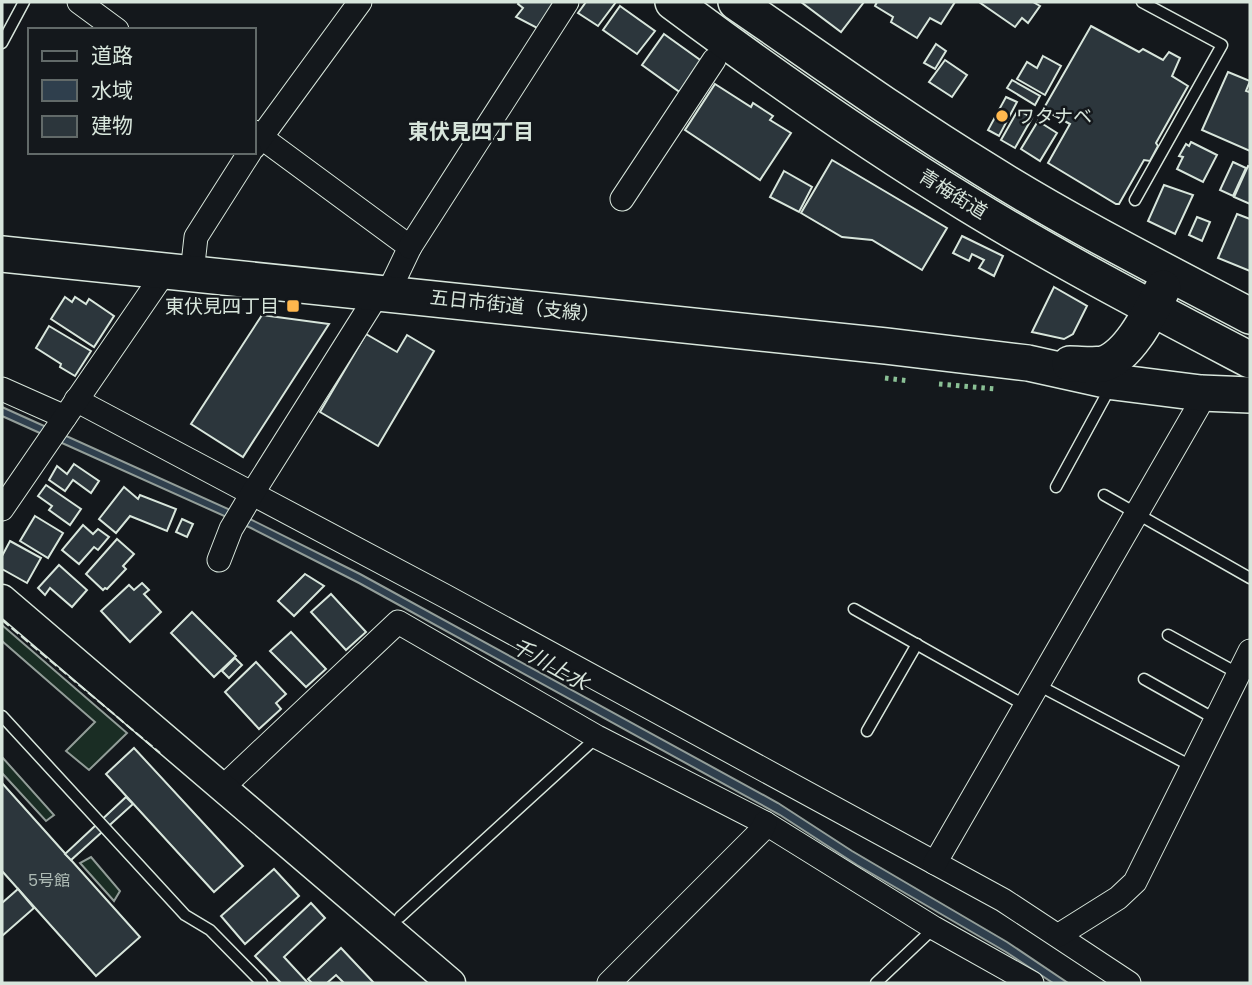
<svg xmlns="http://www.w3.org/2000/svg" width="1252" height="985" viewBox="0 0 1252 985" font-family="Poppins,'Noto Sans JP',sans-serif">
<rect width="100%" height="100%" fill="#14181c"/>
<g fill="#1a2d24" stroke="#939e99" stroke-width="2">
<path d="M2,625L127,733L89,770L66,751L95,722L2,641Z"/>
<path d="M2,757L54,815L46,821L2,773Z"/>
<path d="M91,857L120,891L114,901L80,863Z"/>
</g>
<path fill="#2f3f4d" stroke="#939e99" stroke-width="2" d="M2,407L248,518L360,574L778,803L852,851L1007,942L1068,983H1053L1006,952L857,865L780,815L359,583L251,528L2,416Z"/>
<g fill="#2c363c" stroke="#d8e6dc" stroke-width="2">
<path d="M519,2H556L539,29L516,17L523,8L518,4Z"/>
<path d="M586,2H616L598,26L578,13Z"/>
<path d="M801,2H864L841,32Z"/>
<path d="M877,2H955L941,24L930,18L917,38L891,22L893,17L875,6Z"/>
<path d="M979,2H1033L1040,6L1028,23L1022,18L1015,27Z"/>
<path d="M620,6L655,31L637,54L603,30Z"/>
<path d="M1091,26L1139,52L1143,49L1163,60L1169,52L1180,58L1172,76L1188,86L1156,143L1158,146L1150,161L1144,160L1119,204H1116L1048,163L1070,124L1046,111L1044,108Z"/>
<path d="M664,34L703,62L681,93L642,65Z"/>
<path d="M936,44L946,51L935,69L924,63Z"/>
<path d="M1043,56L1061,66L1045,95L1017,79L1027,62L1037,68Z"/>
<path d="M945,60L967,75L952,97L929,82Z"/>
<path d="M1228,72L1250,81L1246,91L1249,92L1250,89V151L1202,130Z"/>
<path d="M1012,80L1040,96L1035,105L1007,88Z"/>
<path d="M715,84L751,107L753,103L773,116L770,120L791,133L760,180L685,130Z"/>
<path d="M1006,97L1017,102L999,136L988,130Z"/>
<path d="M1018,110L1032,118L1015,148L1001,140Z"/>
<path d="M1038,121L1057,133L1040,161L1021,149Z"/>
<path d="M1191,142L1217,155L1203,182L1177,169L1183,157L1179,156L1186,144L1189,146Z"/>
<path d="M832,160L947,228L922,270L872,240L842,237L801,213Z"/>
<path d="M1233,162L1246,168L1233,196L1220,190Z"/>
<path d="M1248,166L1250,167V204L1234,197Z"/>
<path d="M784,171L812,187L799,212L770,197Z"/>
<path d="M1164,185L1193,195L1175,234L1148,221Z"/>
<path d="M1237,214L1250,219V271L1218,258Z"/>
<path d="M1197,217L1210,222L1202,241L1189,235Z"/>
<path d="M962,236L1003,256L994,276L979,268L984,260L972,254L969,261L953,253Z"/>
<path d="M1054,287L1087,306L1073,334L1064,339L1032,332Z"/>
<path d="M65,297L72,302L75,297L86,304L89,299L114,316L94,347L51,319Z"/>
<path d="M262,315L329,324L243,457L191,424Z"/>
<path d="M49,326L91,351L75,376L60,367L61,364L36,348Z"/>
<path d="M366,334L397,352L407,335L434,351L378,446L320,412Z"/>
<path d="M74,464L99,481L91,493L73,480L65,491L49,480L57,466L67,474Z"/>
<path d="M46,485L81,509L70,525L49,510L52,506L38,496Z"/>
<path d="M124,487L138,499L140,495L176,509L167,531L130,516L116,533L99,519Z"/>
<path d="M35,516L63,533L48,558L20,541Z"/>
<path d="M182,519L193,524L187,537L176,532Z"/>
<path d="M83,525L93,534L98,529L109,537L98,550L94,547L79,564L62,550Z"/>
<path d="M117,539L134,554L123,566L126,569L107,589L105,588L103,590L86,574Z"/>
<path d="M10,541L41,558L27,583L2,569V556Z"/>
<path d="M59,565L87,590L72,607L50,588L45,595L38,588Z"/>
<path d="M305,574L324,586L294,616L278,601Z"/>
<path d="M142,583L149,590L144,594L161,612L130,642L101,611L129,585L134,590Z"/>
<path d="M331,594L366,632L346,650L311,612Z"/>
<path d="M192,612L236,656L214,677L171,633Z"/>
<path d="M291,632L326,669L306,687L270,651Z"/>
<path d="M235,658L242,665L229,678L222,671Z"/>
<path d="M256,662L286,694L276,703L281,709L259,729L225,692Z"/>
<path d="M134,748L243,866L214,892L106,774Z"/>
<path d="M2,783L140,937L96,976L2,871Z"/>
<path d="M126,797L133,804L71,860L65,854Z"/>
<path d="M274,869L299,896L245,944L221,916Z"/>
<path d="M18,889L34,908L2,936V903Z"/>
<path d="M311,903L325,918L284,957L308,983H281L255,956Z"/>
<path d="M341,948L374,983H344L336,975L327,983H312L308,979Z"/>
</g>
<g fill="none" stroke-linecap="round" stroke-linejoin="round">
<defs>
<g id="service">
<path d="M2,43L24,2"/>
<path d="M1135,200L1222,45L1142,2"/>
<path d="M1056,487L1110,388"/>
<path d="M1104,495L1250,578"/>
<path d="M854,609L1026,706"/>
<path d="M1168,635L1239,674"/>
<path d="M1144,679L1215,719"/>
<path d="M1038,685L1193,767"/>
<path d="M2,716L185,915L210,930L262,983"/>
<path d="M867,731L917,644"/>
<path d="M400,917L597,737"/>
<path d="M876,983L934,928"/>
</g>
<g id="minor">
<path d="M79,2L117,30"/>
<path d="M254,132L410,247L388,293"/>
<path d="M254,147L360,2"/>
<path d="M622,199L714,60"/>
<path d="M410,247L567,2"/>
<path d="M192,273L196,237L250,152"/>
<path d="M2,389L65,417"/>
<path d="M76,400L445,596L1003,900L1129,983"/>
<path d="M2,509L166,270"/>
<path d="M219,560L231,529L252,494L379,292"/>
<path d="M222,788L398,622L597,737L765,823L934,928L1032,983"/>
<path d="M935,863L1198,407L1201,393"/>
<path d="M1059,935L1118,898L1135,882L1250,651"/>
<path d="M609,983L762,830L765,823"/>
</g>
<path id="tertiary" d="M2,599L451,983"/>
<g id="primary">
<path d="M673,2C768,73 865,141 966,203C1059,260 1155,310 1250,360"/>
<path d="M736,2C818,58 899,117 984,169C1070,223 1161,269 1250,316"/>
<path d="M2,254L886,346L1028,363L1114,382L1201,393L1250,395"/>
<path d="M1070,364C1080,364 1093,366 1103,364C1130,356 1151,311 1163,288"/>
</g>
</defs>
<use href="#service" stroke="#d8e6dc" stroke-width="13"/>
<use href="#minor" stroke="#d8e6dc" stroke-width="25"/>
<use href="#tertiary" stroke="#d8e6dc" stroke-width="31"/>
<use href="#primary" stroke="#d8e6dc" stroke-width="38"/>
<use href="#service" stroke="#14181c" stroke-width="10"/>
<use href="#minor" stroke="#14181c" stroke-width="23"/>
<use href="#tertiary" stroke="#14181c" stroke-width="28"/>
<use href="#primary" stroke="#14181c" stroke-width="35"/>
<g stroke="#8ac095" stroke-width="5" stroke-dasharray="3.5 5" stroke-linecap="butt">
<path d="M885,378L910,381"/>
<path d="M939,384L995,389"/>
</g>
<path stroke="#d8e6dc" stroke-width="2" stroke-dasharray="9 3.5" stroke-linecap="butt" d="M2,620L160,753"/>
</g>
<g fill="#ffb74d" stroke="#14181c" stroke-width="2.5">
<circle cx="1002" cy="116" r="7"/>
<rect x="286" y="299" width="14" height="14" rx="3.5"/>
</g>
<g text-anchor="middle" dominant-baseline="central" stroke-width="5" stroke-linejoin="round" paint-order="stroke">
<g font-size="16" fill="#adbab4">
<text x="49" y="880">5号館</text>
</g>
<g font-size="19" fill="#d8e6dc" stroke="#14181c" text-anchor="start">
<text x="1016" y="116">ワタナベ</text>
<text x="279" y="306" text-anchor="end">東伏見四丁目</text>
</g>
<g font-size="19" fill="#d8e6dc" stroke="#14181c">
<text transform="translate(953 194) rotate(32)">青梅街道</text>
<text transform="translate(515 306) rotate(6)">五日市街道（支線）</text>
</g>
<g font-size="21" font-weight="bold" fill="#d8e6dc" stroke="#14181c">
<text x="471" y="131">東伏見四丁目</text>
</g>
<g font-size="21" font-style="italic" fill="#d8e6dc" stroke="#14181c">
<text transform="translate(550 664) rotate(29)">千川上水</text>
</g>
</g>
<rect width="1252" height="985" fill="none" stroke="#d8e6dc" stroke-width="7"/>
<rect x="28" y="28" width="228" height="126" fill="#14181c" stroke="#626a69" stroke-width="2"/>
<rect x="42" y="51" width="35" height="10" fill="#14181c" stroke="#626a69" stroke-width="2"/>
<text x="91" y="63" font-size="21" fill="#d8e6dc">道路</text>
<rect x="42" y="80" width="35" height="21" fill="#2f3f4d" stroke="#626a69" stroke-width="2"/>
<text x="91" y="98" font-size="21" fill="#d8e6dc">水域</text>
<rect x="42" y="116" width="35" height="21" fill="#2c363c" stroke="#626a69" stroke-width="2"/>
<text x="91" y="133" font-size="21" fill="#d8e6dc">建物</text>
</svg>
